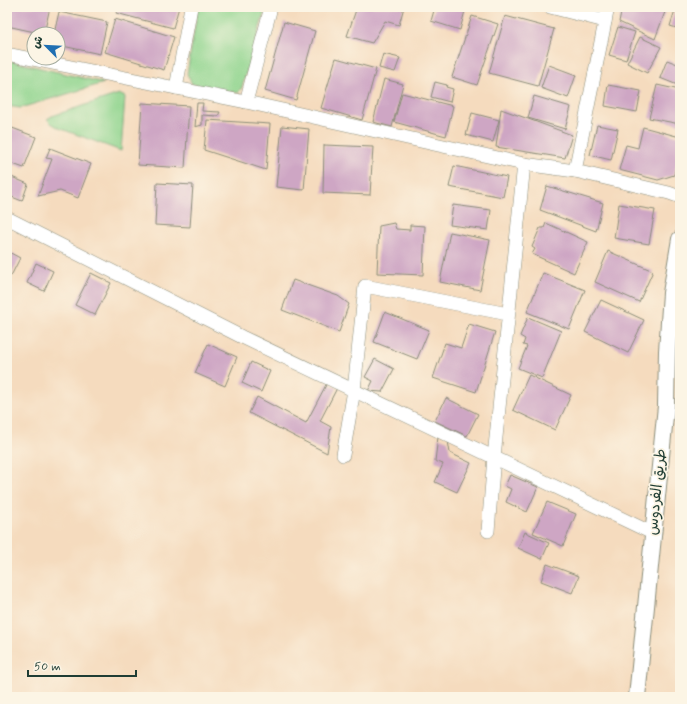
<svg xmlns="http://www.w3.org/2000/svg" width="687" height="704" viewBox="0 0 687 704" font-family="Mynerve,'Playpen Sans Arabic',sans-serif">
<rect width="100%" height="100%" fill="#fcf5e5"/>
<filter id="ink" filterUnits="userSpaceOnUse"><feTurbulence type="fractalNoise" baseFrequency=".025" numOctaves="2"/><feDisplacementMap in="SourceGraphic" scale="8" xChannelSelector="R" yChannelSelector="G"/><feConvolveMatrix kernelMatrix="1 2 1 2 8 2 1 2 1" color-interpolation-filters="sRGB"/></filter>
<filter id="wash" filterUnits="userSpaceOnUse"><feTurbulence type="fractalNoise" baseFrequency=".012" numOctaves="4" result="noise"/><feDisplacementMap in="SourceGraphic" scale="16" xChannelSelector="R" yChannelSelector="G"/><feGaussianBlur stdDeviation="0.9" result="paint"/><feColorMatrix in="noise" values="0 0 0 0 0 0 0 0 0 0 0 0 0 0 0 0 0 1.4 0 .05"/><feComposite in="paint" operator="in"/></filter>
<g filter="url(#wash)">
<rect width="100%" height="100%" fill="#f5dbbe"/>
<g fill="#8ed48d" stroke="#568860">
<path d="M198,7H266L242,87L238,93L192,84L187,74Z"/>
<path d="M7,60L104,83L20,108L7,106Z"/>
<path d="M119,94L125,97L121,151L59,128L51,123L47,119L52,116Z"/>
</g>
<g id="blocks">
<g fill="#cea6c4">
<path d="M7,7H50L44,34L7,26Z"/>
<path d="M118,7H179L173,28L116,13Z"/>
<path d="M357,7H404L399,25L385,21L372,43L347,36Z"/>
<path d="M435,7H466L460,30L431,21Z"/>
<path d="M622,7H652L665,12L655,39L619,22Z"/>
<path d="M676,7L680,8V29L670,26Z"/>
<path d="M59,12L107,22L100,54L58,45V34H54Z"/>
<path d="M472,16L498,24L477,85L452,77Z"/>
<path d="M505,16L554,29L538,86L489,73Z"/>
<path d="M115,19L174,37L164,70L105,52Z"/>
<path d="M284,22L315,31L296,100L265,91Z"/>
<path d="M618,27L635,32L626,60L609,55Z"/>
<path d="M640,37L661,47L647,73L627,63Z"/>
<path d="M383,54L400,58L395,72L379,68Z"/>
<path d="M336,58L376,69L362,120L321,108Z"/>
<path d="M667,60L680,65V86L660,78Z"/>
<path d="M549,65L576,75L568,98L541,88Z"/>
<path d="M384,79L403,84L392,127L373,122Z"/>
<path d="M435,82L447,85L446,87L453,89L450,102L431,97Z"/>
<path d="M608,85L641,91L637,112L605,106Z"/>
<path d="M657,85L680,90V124L649,118Z"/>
<path d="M402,93L453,106L446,136L394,122Z"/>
<path d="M534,96L571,107L565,129L528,118Z"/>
<path d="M142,103L189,106L185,168L138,165Z"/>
<path d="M197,103H203L202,111L220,112L218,116L202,115V125L195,127Z"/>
<path d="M501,109L572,135L565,158L496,147Z"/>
<path d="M472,113L499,120L493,142L466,135Z"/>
<path d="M207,120L270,124L266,170L204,150Z"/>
<path d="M597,125L618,129L611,160L590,155Z"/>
<path d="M7,126L36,137L24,168L7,162Z"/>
<path d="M282,126L309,129L304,190L276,187Z"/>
<path d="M643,127L680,137V151L674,175L658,180L619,170L626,145L638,148Z"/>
<path d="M324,145L373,147L370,195L323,193Z"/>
<path d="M50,148L91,164L78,198L60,191L38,196L52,159L46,158Z"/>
<path d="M454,166L507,177L503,197L449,187Z"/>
<path d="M7,175L28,184L22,201L7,195Z"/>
<path d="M157,183L193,185L190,227L155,225Z"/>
<path d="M547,186L603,203L596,231L540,210Z"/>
<path d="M619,204L655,210L649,244L614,238Z"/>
<path d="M453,205L491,210L488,230L450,225Z"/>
<path d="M394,223L396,229L410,230V225L425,226L423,275L377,273L379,226Z"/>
<path d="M546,223L588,242L574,273L532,254L535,249L532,247L540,228H544Z"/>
<path d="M450,232L490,240L480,290L440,282Z"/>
<path d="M7,251L20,258L11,276L7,274Z"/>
<path d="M608,251L653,271L639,302L595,282Z"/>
<path d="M36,263L53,271L44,291L27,283Z"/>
<path d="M91,273L111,283L95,315L75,305Z"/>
<path d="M543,273L585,290L569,329L527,312Z"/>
<path d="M293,280L338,296L349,304L339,332L282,310Z"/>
<path d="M601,300L644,320L628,353L585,332Z"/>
<path d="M385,312L429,330L417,359L374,342Z"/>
<path d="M528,317L561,331L542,378L518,368L527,346L523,345L525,339L520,336Z"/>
<path d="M469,324L495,332L476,392L433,378L445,343L461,348Z"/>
<path d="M208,344L237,357L225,386L195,373Z"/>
<path d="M375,359L394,369L382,392L368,391L373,381L365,377Z"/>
<path d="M251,362L270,371L261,392L242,383Z"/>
<path d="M529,375L571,395L555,430L513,410Z"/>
<path d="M327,383L337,388L320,421L331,427L327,453L249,413L257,397L306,423Z"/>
<path d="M446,398L478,414L467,436L435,421Z"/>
<path d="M438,437L448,441L450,453L471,463L457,492L435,482L443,464L435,461Z"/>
<path d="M510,475L538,487L527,512L506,502L511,489L505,486Z"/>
<path d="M547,502L576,514L563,546L533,533Z"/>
<path d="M525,532L549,543L542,559L518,548Z"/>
<path d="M547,564L579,576L572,593L541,581Z"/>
</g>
</g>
</g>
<g filter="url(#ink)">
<use href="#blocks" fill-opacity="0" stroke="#8a8c79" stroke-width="1"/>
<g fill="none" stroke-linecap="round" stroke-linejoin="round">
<defs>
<g id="minor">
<path d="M550,7L605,21"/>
<path d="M7,54L176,88L191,7"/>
<path d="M176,88L246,102L524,164L575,171L669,193L680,197"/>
<path d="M246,102L271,7"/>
<path d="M575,171L608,7"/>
<path d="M7,218L242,337L652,533"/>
<path d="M343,455L354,390L365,286L508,314"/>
<path d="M488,531L494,457L524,164"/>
</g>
<path id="tertiary" d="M637,697L666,406L667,351L671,293L680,239"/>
</defs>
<use href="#minor" stroke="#8a8c79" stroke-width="14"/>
<use href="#tertiary" stroke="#8a8c79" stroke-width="18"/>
<use href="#minor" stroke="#fff" stroke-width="13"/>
<use href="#tertiary" stroke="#fff" stroke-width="16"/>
</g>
</g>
<g text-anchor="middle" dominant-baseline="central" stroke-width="3.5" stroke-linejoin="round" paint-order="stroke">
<g font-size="15" fill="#1f3d34" stroke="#fcf5e5">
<text transform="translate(657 492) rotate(-84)">طريق الفردوس</text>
</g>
</g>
<rect width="687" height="704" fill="none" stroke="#fcf5e5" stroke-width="24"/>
<g transform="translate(46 46) rotate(294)"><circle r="19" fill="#fcf5e5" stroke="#a4ab9e"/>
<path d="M0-3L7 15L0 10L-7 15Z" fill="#1f6fb2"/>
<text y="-6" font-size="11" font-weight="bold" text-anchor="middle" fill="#1f3d34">ش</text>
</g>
<path d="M28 670v6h108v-6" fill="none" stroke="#1f3d34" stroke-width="2"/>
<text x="34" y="670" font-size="12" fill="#1f3d34" stroke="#fcf5e5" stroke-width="3" paint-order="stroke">50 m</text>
</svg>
